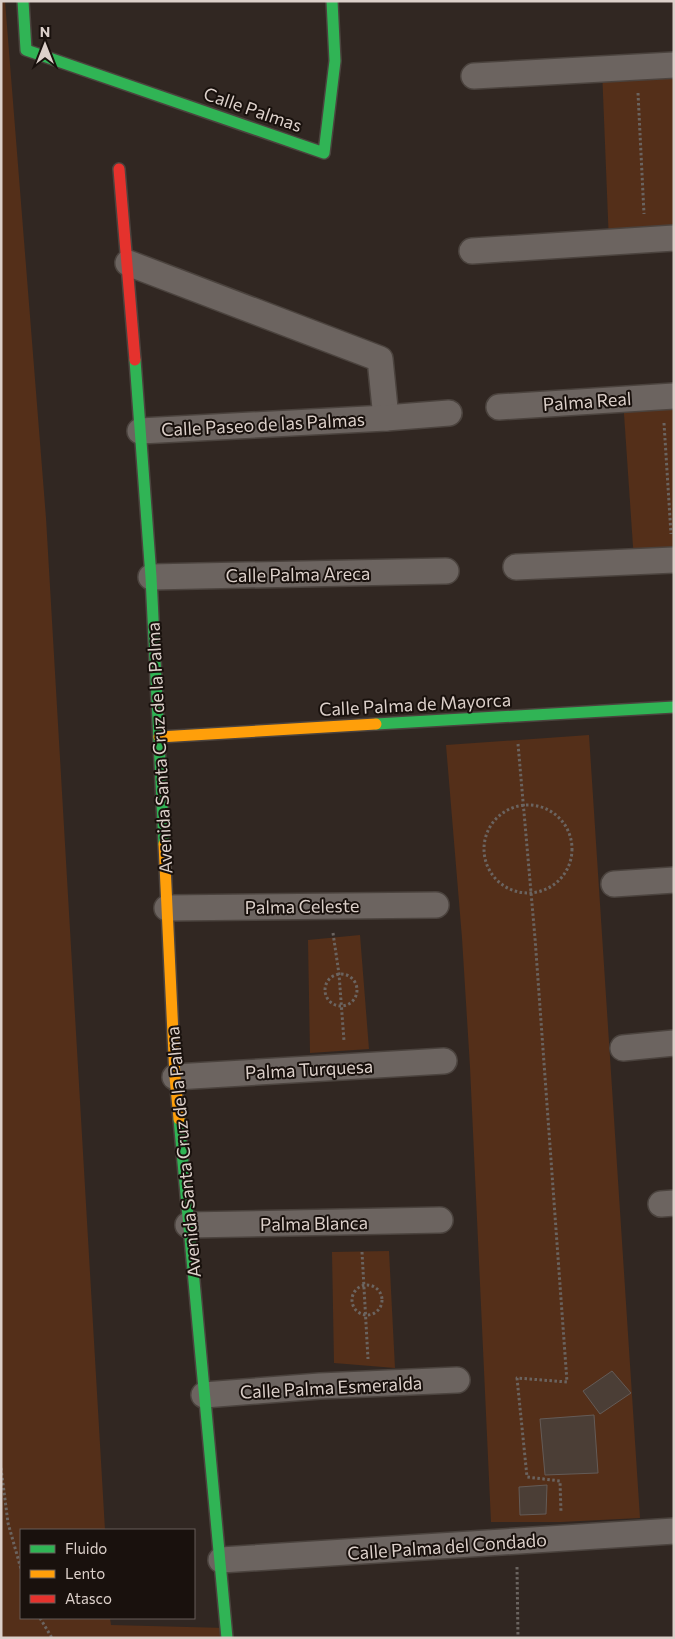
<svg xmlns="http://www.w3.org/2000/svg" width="675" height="1639" viewBox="0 0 675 1639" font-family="Commissioner,sans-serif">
<rect width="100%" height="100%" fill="#312722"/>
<g fill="#542f19">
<path d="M1,1H5L46,518L105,1530H21V1618H110L111,1625L226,1628V1638H1Z"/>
<path d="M674,65V238L609,243L602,69Z"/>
<path d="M674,396V560L634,561L623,399Z"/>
<path d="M589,735L640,1518L561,1522H491L470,1067L462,938L446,745Z"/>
<path d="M360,935L369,1049L310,1053L308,940Z"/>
<path d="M389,1251L395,1368L334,1363L332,1252Z"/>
</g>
<g fill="#4b3e36" stroke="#645b57">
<path d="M612,1371L631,1393L600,1414L583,1391Z"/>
<path d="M594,1415L598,1473L545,1475L540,1419Z"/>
<path d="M547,1485L546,1514L520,1515L519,1487Z"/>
</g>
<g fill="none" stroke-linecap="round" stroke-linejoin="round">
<defs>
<g id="street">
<path d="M474,76L674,65"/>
<path d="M472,251L674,238"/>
<path d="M128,263L380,359L386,418"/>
<path d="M499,407L674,396"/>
<path d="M140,431L386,418L449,413"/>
<path d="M516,567L674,560"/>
<path d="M151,577L446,571"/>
<path d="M614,884L674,880"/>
<path d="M167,908L436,905"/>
<path d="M623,1048L674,1043"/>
<path d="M175,1077L444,1061"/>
<path d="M661,1204L674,1203"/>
<path d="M188,1225L440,1220"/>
<path d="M204,1395L320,1386L457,1380"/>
<path d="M221,1560L674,1531"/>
</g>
<g id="fast">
<path d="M23,1L26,50L324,153L335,61L332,1"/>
<path d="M135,360L151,577L164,844"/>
<path d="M376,724L674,707"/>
<path d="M179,1119L227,1638"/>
</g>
<g id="slow">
<path d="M159,737L376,724"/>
<path d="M164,844L175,1077L179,1119"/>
</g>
<path id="jam" d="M119,169L135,360"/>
</defs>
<use href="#street" stroke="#4b433e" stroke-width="28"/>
<use href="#fast" stroke="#4b433e" stroke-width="14"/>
<use href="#slow" stroke="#4b433e" stroke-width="14"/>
<use href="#jam" stroke="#4b433e" stroke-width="14"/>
<g stroke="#6b6460" stroke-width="3" stroke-dasharray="2.5 2.5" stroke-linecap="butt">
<path d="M638,93L644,214"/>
<path d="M664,423L671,534"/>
<path d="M518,744L535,938L567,1382L517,1378L527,1477L560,1481L561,1513"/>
<circle cx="528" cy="849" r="44"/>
<path d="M333,933L339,974L344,1041"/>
<circle cx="341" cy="990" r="16"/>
<path d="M362,1252L368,1359"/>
<circle cx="367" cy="1300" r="15"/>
<path d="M1,1468L8,1523L21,1569"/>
<path d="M517,1567L518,1638"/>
<path d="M40,1618L52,1638"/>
</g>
<use href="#street" stroke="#6c6460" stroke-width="25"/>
<use href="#fast" stroke="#30b455" stroke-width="11"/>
<use href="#slow" stroke="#ff9f0a" stroke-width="11"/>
<use href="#jam" stroke="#e5322d" stroke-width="11"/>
</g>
<g text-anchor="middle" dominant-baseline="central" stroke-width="4" stroke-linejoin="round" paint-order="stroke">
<g font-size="18" fill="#dcd0ca" stroke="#19110d">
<text transform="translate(253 109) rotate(19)">Calle Palmas</text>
<text transform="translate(587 401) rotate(-4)">Palma Real</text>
<text transform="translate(263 424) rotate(-3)">Calle Paseo de las Palmas</text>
<text transform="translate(298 574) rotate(-1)">Calle Palma Areca</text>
<text transform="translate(415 704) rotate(-3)">Calle Palma de Mayorca</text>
<text transform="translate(159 748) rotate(-93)">Avenida Santa Cruz de la Palma</text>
<text transform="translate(302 906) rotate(-1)">Palma Celeste</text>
<text transform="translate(309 1069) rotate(-3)">Palma Turquesa</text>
<text transform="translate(183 1152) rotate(-95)">Avenida Santa Cruz de la Palma</text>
<text transform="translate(314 1223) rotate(-1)">Palma Blanca</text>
<text transform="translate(331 1387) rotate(-3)">Calle Palma Esmeralda</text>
<text transform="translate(447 1546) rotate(-4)">Calle Palma del Condado</text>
</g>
</g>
<rect width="675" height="1639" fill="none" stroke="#dcd0ca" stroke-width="5"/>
<rect x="20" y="1529" width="175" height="90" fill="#19110d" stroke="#675d59"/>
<rect x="30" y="1545" width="25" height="8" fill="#30b455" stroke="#675d59"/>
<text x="65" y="1554" font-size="15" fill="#dcd0ca">Fluido</text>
<rect x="30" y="1570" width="25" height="8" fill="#ff9f0a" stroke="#675d59"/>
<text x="65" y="1579" font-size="15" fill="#dcd0ca">Lento</text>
<rect x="30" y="1595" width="25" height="8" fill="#e5322d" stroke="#675d59"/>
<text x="65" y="1604" font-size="15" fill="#dcd0ca">Atasco</text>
<g transform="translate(45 45)" stroke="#19110d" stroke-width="4" paint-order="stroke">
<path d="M0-4L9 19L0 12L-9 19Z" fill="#dcd0ca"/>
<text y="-8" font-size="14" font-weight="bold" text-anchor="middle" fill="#dcd0ca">N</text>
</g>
</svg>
